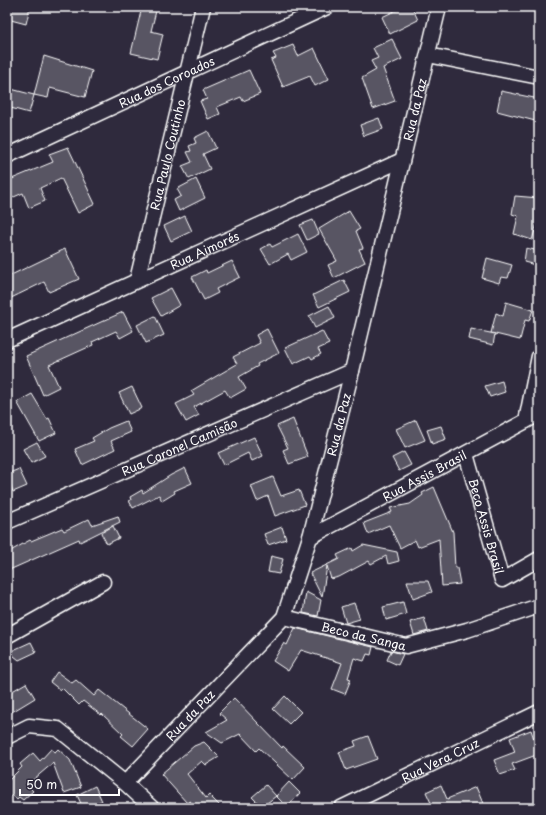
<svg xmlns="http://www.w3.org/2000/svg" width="546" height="815" viewBox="0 0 546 815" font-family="'Playpen Sans',sans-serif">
<rect width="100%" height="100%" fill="#2f2a3d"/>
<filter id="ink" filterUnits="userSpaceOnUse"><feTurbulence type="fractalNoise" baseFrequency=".025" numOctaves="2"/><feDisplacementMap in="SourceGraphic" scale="8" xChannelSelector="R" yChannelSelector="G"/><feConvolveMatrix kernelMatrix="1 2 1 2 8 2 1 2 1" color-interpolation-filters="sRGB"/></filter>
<g filter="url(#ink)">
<g fill="#595564" stroke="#fff">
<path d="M7,7H30L26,24L7,19Z"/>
<path d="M142,7H157L151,31L163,34L157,59L131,53Z"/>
<path d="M403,7H412L418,20L390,34L382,17Z"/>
<path d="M392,39L402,59L383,68L395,101L373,109L362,78L376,70L371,61L378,58L373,48Z"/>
<path d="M293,45L298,56L314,48L329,79L315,86L310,76L283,87L271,60L276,58L273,53Z"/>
<path d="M44,56L92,71L85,97L50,88L48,98L34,95Z"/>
<path d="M249,70L260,94L243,101L241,97L217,107L220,114L208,119L200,101L207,99L203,90Z"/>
<path d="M7,88L34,95L29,113L7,107Z"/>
<path d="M501,91L539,99V122L497,111Z"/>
<path d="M379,118L383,129L364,136L360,125Z"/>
<path d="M208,131L216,148L203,154L210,169L189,179L182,166L192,162L187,152L191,151L189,146L196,143L194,138Z"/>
<path d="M68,147L95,204L78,213L61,178L40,188L45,201L29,208L23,193L7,200V181L53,162L49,154Z"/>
<path d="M196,179L205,198L179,211L174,200L181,196L177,189Z"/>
<path d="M515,196L539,198V217L532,240L514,234L518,216L512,214Z"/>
<path d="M349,211L360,229L356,231L363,248L359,249L365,262L334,278L328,265L337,261L319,229Z"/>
<path d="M185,216L192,231L171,241L164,226Z"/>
<path d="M313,220L319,234L307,240L300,225Z"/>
<path d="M298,234L307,252L291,260L288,254L270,264L261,249L270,244L272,247Z"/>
<path d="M526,248L539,251V266L524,262Z"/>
<path d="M65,249L79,279L49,292L44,282L7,300V277Z"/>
<path d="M487,258L512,265L508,278L501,277L499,283L482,278Z"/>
<path d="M232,261L240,277L216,289L218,293L204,300L192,277L206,270L207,273Z"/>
<path d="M344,280L350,292L319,307L313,295Z"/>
<path d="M171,288L180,305L161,316L151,298Z"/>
<path d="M506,302L533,310L529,321L525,320L520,340L491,333L496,313L503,316Z"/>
<path d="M329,306L335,318L315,328L309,316Z"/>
<path d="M123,312L133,331L120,338L116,331L92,342L93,345L49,365L59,387L43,395L26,356Z"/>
<path d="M155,316L164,335L146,343L137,325Z"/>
<path d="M267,329L279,353L257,364L258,366L239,377L246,389L230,398L225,390L194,407L199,415L186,422L176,404L194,395L191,391L237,364L233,357L260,343L256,335Z"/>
<path d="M471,329L495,334L493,345L469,339Z"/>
<path d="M322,331L329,344L318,349L321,354L312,359L310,356L293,364L285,348Z"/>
<path d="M502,381L505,392L490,397L485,386Z"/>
<path d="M132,387L142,408L129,414L119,393Z"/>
<path d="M32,394L47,419L49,418L56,433L39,441L17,402Z"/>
<path d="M293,419L308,457L289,464L283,450L288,448L277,426Z"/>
<path d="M416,420L425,440L405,448L396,429Z"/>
<path d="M126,421L131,432L111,441L115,449L82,465L75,449L94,441L92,438L109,428Z"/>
<path d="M441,426L446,439L432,444L427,430Z"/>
<path d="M254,437L263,456L252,461L248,453L224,465L218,453Z"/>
<path d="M37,442L45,456L31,463L23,449Z"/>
<path d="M404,452L411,465L399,471L392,458Z"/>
<path d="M185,468L192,483L174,491L175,493L162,501L159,495L133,508L129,501L131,500L130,497L142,490L143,493L171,475Z"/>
<path d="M19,469L27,486L13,492L7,474Z"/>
<path d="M273,477L281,496L299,490L305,505L275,516L268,496L257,501L251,486Z"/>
<path d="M434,487L453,532L455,568H457L460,584L442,586L439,539L418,547L415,540L400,548L389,525L368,534L364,523L392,512L390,508L410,504L423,495L422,493Z"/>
<path d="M118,516L120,522L80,542L79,539L7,571V553L30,540L31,541L62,528L64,531L89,519L92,525Z"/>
<path d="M113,526L119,538L107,544L101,533Z"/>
<path d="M282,527L286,539L268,545L264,534Z"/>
<path d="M363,545L397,552L399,561L388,564L386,556L371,564L369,561L339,577L331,579L327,566L322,597L310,573L339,559L337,555L352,548L353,551Z"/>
<path d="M271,556L283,559L279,574L268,572Z"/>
<path d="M407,581H428L432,592L413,599Z"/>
<path d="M306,592L321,600L318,616L303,613Z"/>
<path d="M403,602L406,614L386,620L383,607Z"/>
<path d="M354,603L360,619L346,623L341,607Z"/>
<path d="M424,618L428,631L414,635L410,622Z"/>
<path d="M295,628L373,647L371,655L367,654L364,661L354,658L348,678L351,679L345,694L332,689L342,663L301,650L288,671L273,661L284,643L287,645Z"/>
<path d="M31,642L36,652L19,660L9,652Z"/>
<path d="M391,651L403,654L398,665L387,660Z"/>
<path d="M57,672L72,683L76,680L94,696L99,690L148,729L133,746L121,736L123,734L102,714L101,715L83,701L79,705L62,688L60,690L50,682Z"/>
<path d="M26,683L35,698L7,715V699L11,696L9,693Z"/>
<path d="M285,696L301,712L289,724L273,709Z"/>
<path d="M234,698L282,748L283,746L305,767L293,780L259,748L256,751L240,734L222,743L206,732L227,720L219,713Z"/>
<path d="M531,730L539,754L512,764L515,770L500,775L494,760L515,752L510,738Z"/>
<path d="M368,736L377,759L346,770L339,752L356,746L354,741Z"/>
<path d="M204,742L219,757L206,765L202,761L187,774L206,798L209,795L222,808H197L190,801L187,803L161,774L194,746Z"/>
<path d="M51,749L55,752L58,749L70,760L81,787L64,793L53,763L27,785L33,791L23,800L19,797L17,799L12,795L7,801V782L22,767L20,764L33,753L40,761Z"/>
<path d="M289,782L300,793L287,807L276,796Z"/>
<path d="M266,785L276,796L262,807L252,797Z"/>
<path d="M441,785L447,799L476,787L485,808H426L432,805L426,792Z"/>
<path d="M95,786L102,801L83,808L77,795Z"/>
</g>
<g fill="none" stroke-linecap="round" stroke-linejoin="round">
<defs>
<g id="minor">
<path d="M428,55L539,77"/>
<path id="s1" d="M7,156L327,7"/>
<path id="s2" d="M137,280L203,7"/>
<path id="s3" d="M7,340L402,160"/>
<path d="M526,421L539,356"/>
<path id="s4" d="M466,454L502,580L539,559"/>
<path id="s5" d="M7,522L352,371"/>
<path id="s6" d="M310,537L539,414"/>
<path id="s7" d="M284,617L406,646L467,630L539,606"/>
<path d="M7,636L103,582"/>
<path d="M7,737L29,726L58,729L125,783L152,808"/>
<path id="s8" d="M125,783L284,617L310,537L352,371L439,7"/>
<path id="s9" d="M341,808L539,712"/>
</g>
</defs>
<use href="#minor" stroke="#fff" stroke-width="17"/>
<use href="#minor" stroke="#2f2a3d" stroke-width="14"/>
</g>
</g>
<g text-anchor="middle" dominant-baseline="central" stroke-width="3" stroke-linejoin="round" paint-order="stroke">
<g font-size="12" fill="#fff" stroke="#2f2a3d">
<text stroke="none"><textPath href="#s1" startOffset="176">Rua dos Coroados</textPath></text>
<text stroke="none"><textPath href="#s8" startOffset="754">Rua da Paz</textPath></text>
<text stroke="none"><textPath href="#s2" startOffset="129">Rua Paulo Coutinho</textPath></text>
<text stroke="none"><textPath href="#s3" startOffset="217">Rua Aimorés</textPath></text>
<text stroke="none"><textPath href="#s8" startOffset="430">Rua da Paz</textPath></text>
<text stroke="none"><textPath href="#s5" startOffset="188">Rua Coronel Camisão</textPath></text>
<text stroke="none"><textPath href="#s6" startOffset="130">Rua Assis Brasil</textPath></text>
<text stroke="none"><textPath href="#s4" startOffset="75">Beco Assis Brasil</textPath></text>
<text stroke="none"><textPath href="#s7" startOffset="82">Beco da Sanga</textPath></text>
<text stroke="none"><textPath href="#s8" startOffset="94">Rua da Paz</textPath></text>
<text stroke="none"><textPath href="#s9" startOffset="110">Rua Vera Cruz</textPath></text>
</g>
</g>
<rect width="546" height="815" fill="none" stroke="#2f2a3d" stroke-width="24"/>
<rect x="12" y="12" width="522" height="791" fill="none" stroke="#fff" stroke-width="1.5" filter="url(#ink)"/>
<path d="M20 789v6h99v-6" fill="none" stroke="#ffffff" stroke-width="2"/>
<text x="26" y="789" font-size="12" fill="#ffffff" stroke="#2f2a3d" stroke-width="3" paint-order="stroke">50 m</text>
</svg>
